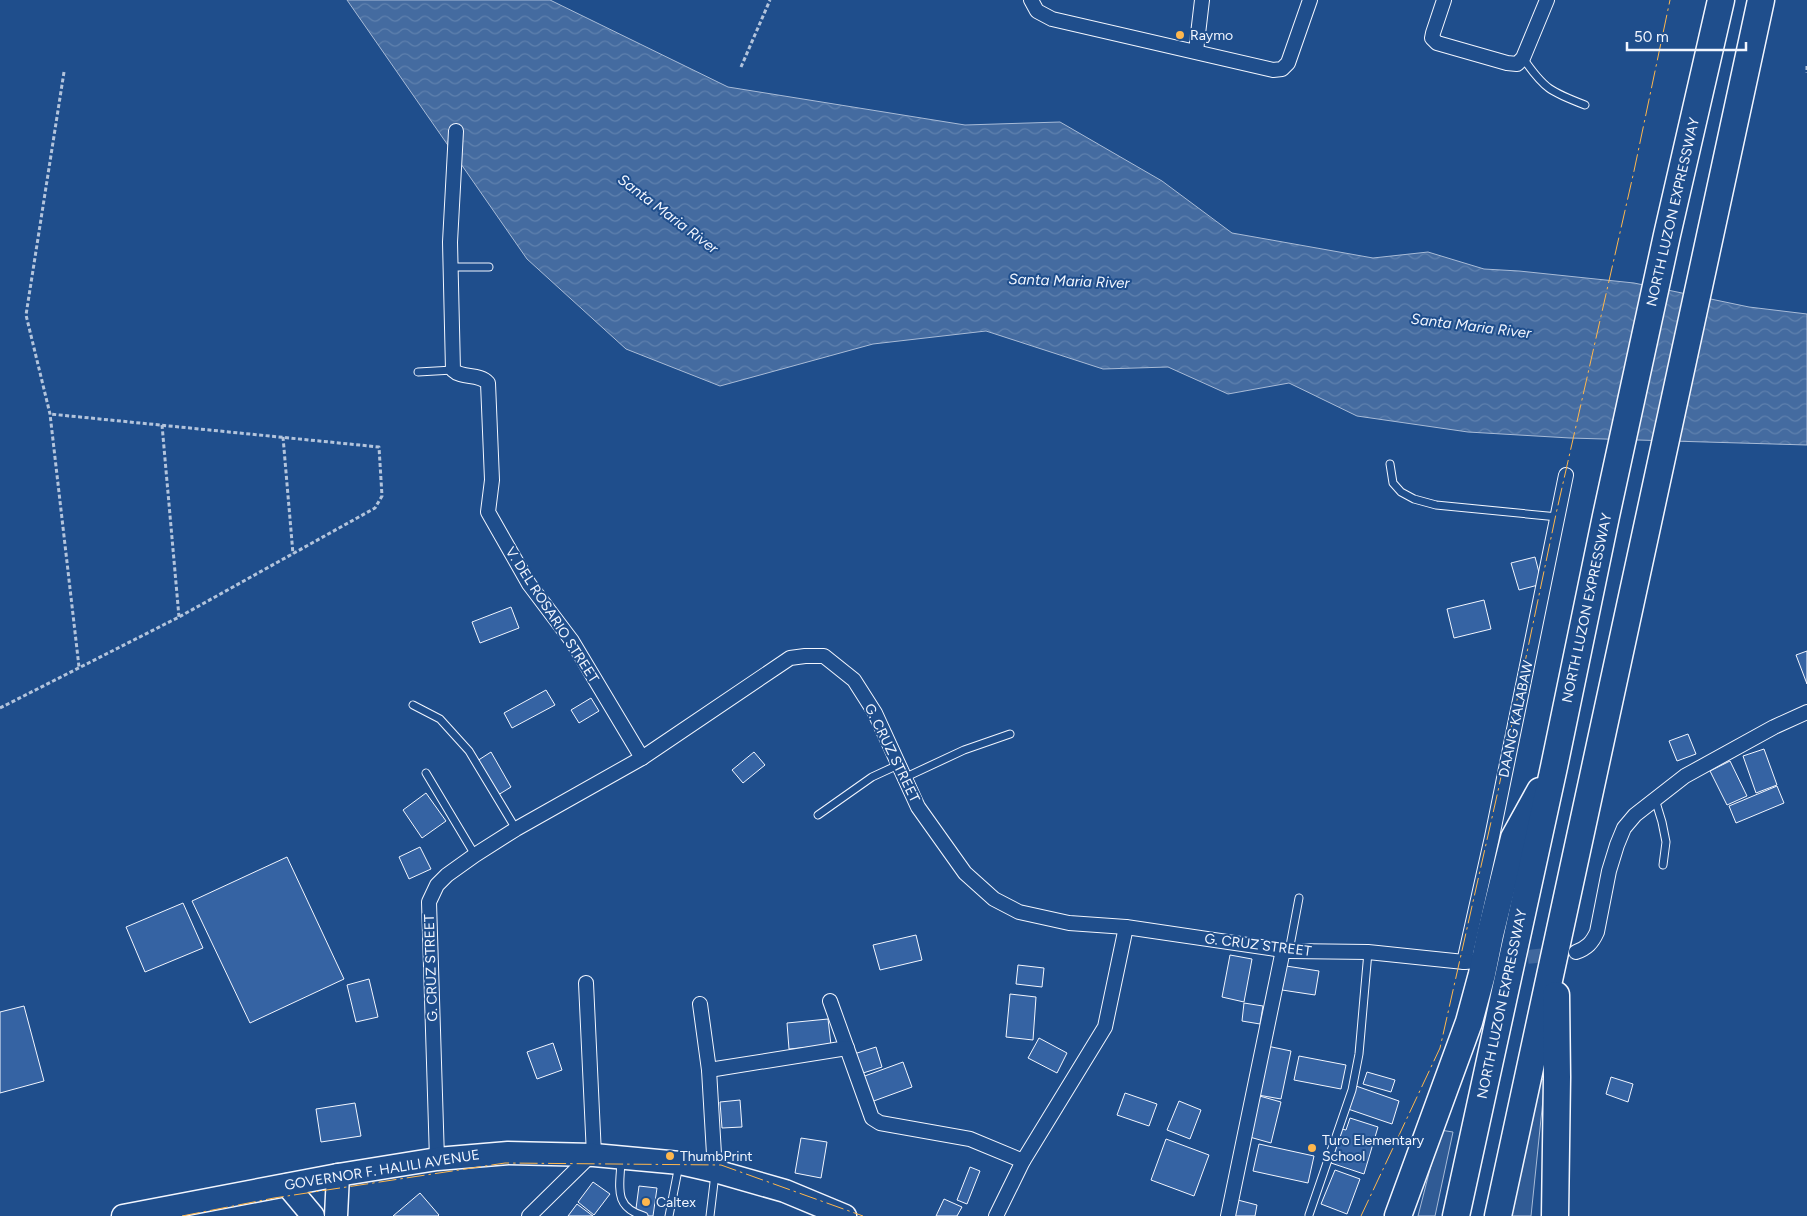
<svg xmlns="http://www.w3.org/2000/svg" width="1807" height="1216" viewBox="0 0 1807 1216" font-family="Figtree,sans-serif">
<defs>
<pattern id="water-waves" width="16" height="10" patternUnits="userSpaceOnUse" patternTransform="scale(1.25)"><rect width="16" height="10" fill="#446ba0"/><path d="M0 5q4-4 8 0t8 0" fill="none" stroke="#5f81ae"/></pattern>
</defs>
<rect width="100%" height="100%" fill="#1f4e8c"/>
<g fill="#305b95" stroke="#a8bbd7">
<path d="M1538,1079L1545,1080L1531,1216H1509Z"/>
<path d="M1440,1130L1453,1132L1435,1216H1418Z"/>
</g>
<path fill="url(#water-waves)" stroke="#a8bbd7" d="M347,0H550L728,87L965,125L1060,122L1162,181L1232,233L1373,258L1428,252L1484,269L1519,271L1634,283L1749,307L1807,314V445L1570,438L1468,432L1357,416L1289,383L1228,394L1168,367L1103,369L986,331L873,344L720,386L626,349L527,259Z"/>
<g fill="#3563a3" stroke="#f2f6ff">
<path d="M1535,557L1542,584L1519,590L1511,563Z"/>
<path d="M1484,600L1491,629L1454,638L1447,609Z"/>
<path d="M511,607L519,628L480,643L472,622Z"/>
<path d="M1807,651V684L1796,655Z"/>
<path d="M546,690L555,705L512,728L504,713Z"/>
<path d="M591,698L599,711L579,723L571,710Z"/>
<path d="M1688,734L1696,754L1677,761L1669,741Z"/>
<path d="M1764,749L1777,785L1756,793L1743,756Z"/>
<path d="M491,752L511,787L498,795L477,761Z"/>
<path d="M754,752L765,765L743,783L732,770Z"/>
<path d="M1730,761L1747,796L1727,805L1710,771Z"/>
<path d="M1777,786L1784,803L1736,823L1729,806Z"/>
<path d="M426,793L446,821L422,838L403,810Z"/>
<path d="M420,847L431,869L409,879L399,857Z"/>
<path d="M287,857L344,979L250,1023L192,901Z"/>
<path d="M183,903L203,948L145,972L126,927Z"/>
<path d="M916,935L922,960L880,970L873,945Z"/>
<path d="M1230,955L1252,959L1244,1002L1222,997Z"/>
<path d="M1018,965L1044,968L1042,987L1016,984Z"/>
<path d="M1286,966L1319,971L1315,995L1282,990Z"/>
<path d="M369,979L378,1017L356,1022L347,985Z"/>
<path d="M1010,994L1036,997L1033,1040L1006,1037Z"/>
<path d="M1244,1003L1263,1006L1260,1024L1242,1021Z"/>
<path d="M24,1006L44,1081L0,1093V1012Z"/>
<path d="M828,1019L831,1045L789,1049L787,1023Z"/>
<path d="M1039,1038L1067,1053L1057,1073L1028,1058Z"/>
<path d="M553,1043L562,1070L537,1079L527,1052Z"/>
<path d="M1267,1046L1291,1051L1281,1099L1258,1095Z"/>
<path d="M876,1047L882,1067L860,1074L854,1054Z"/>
<path d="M1299,1056L1346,1065L1341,1089L1294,1080Z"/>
<path d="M903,1062L912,1087L871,1102L862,1077Z"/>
<path d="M1367,1072L1395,1080L1391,1092L1363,1084Z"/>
<path d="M1611,1077L1633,1084L1628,1102L1606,1094Z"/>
<path d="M1356,1086L1399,1101L1392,1124L1348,1109Z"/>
<path d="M1125,1093L1157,1104L1149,1126L1117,1115Z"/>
<path d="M1256,1095L1281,1102L1271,1143L1246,1136Z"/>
<path d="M740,1100L742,1127L722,1128L720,1102Z"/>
<path d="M1179,1101L1201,1110L1190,1139L1167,1130Z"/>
<path d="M355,1103L361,1136L321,1142L316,1109Z"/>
<path d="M1350,1118L1378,1127L1364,1174L1331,1163L1342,1129L1346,1130Z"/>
<path d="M801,1138L827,1142L821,1178L795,1173Z"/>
<path d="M1166,1139L1209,1155L1194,1196L1151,1180Z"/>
<path d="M1259,1144L1314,1156L1308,1183L1253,1171Z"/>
<path d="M970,1167L980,1171L967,1204L957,1200Z"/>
<path d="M1335,1170L1360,1179L1347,1214L1321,1204Z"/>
<path d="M593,1182L610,1194L594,1215L578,1202Z"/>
<path d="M639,1186L657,1188L653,1216H635Z"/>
<path d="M420,1193L439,1215L438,1216H393Z"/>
<path d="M944,1199L962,1207L957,1216H936Z"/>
<path d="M1234,1199L1257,1205L1255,1216H1230Z"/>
<path d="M577,1204L593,1216H568Z"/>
</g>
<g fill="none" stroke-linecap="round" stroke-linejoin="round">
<path stroke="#3f679d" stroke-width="14" stroke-dasharray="14 7" stroke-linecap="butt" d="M1507,959L1576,952"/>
<defs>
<g id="lane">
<path d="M1523,58C1544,89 1551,92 1585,105"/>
<path d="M451,267H489"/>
<path d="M418,372L453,370"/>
<path d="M1390,464L1393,483L1401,492L1414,499L1436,505L1558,517"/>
<path d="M413,705L440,719L469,751L516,829"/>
<path d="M426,773L475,855"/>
<path d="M904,778L964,750L1010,734"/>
<path d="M1655,799L1662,822L1666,842L1663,865"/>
<path d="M818,815L872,777L898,765"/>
<path d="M1289,951L1299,898"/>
<path d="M621,1161C620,1187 613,1207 644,1216"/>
<path d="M1309,1215L1352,1090L1359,1054L1368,952"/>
<path d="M669,1216L679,1165"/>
<path d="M710,1216L715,1174"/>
</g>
<g id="street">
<path d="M1031,0L1037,11L1052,19L1273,70L1282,69L1288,63L1310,0"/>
<path d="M1444,0L1433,33L1432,38L1437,43L1507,63L1517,64L1523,58L1547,0"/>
<path d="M1196,51L1202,0"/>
<path d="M456,131L450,242L453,370C462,379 479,373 488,383L492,480L488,512L529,584L572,641L642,758"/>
<path d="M1576,952C1587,948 1592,943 1597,932L1609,871L1617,845L1624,828L1635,815L1685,776L1774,727L1807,712"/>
<path d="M1464,962L1492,837L1566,475"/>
<path d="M830,1001L872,1118L880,1123L970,1139L1023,1161"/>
<path d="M700,1004L709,1070L715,1171"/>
<path d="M709,1070L847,1048"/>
<path d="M437,1159L429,902L437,885L447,875L475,855L516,829L642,758L790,658L805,656H824L854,680L875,713L918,807L965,873L994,899L1019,912L1069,923L1126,927L1289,951L1368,952L1464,962L1478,961"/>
<path d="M529,1216L587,1159L594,1155L586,983"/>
<path d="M996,1216L1023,1161L1105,1027L1126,927"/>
<path d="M1228,1216L1283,950"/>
</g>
<g id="primary">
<path d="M287,1185L313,1216"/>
<path d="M123,1216L338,1175L437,1159L508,1153L594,1155L680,1163L715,1171L785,1191L845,1216"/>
<path d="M336,1216L338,1175"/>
</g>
<g id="highway">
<path d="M1398,1216L1469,1022L1482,974L1490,935L1514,838L1540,791"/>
<path d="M1456,1216L1554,767L1606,516L1667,235L1721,0"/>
<path d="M1498,1216L1761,0"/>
<path d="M1555,1216L1557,1077L1556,995"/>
</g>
</defs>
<use href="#lane" stroke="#f2f6ff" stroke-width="9"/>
<use href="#street" stroke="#f2f6ff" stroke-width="16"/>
<use href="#primary" stroke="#f2f6ff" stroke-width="25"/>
<use href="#highway" stroke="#f2f6ff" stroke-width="29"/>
<g stroke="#b3c4dc" stroke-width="3" stroke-dasharray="4 2.5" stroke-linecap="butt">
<path d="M1807,66V73"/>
<path d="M741,67L770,0"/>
<path d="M64,72L26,315L50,414L79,667"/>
<path d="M162,425L179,617"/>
<path d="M283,437L293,554"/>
<path d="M0,708L179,617L375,508L382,496L379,447L50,414"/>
</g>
<use href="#lane" stroke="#1f4e8c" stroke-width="7"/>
<use href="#street" stroke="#1f4e8c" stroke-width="14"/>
<use href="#primary" stroke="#1f4e8c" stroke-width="22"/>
<use href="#highway" stroke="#1f4e8c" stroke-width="26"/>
<g stroke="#ffb74d" stroke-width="1" stroke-dasharray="18 4 2.5 4" stroke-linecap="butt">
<path d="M182,1216L274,1198L505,1163L721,1165L863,1216"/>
<path d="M1361,1216L1440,1048L1498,791L1556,514L1634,171L1670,0"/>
</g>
</g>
<g fill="#ffb74d" stroke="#1f4e8c" stroke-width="2">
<circle cx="1180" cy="35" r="5"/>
<circle cx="1312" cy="1148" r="5"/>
<circle cx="670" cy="1156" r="5"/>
<circle cx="646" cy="1202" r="5"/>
</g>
<g text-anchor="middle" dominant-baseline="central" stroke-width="4" stroke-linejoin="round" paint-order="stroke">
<g font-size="14" fill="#f2f6ff" stroke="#1f4e8c" text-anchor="start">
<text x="1190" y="35">Raymo</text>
<text x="1322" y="1140">Turo Elementary<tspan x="1322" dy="16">School</tspan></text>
<text x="680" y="1156">ThumbPrint</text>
<text x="656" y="1202">Caltex</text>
</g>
<g font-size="14" fill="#f2f6ff" stroke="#1f4e8c">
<text transform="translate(1673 212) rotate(-77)">NORTH LUZON EXPRESSWAY</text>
<text transform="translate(1587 608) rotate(-78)">NORTH LUZON EXPRESSWAY</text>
<text transform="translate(552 615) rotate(57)">V. DEL ROSARIO STREET</text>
<text transform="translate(1516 719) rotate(-78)">DAANG KALABAW</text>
<text transform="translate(892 753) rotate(64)">G. CRUZ STREET</text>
<text transform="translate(1258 945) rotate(7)">G. CRUZ STREET</text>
<text transform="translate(431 968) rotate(-92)">G. CRUZ STREET</text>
<text transform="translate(1502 1004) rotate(-78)">NORTH LUZON EXPRESSWAY</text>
<text transform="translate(382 1170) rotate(-9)">GOVERNOR F. HALILI AVENUE</text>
</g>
<g font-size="15" font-style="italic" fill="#f2f6ff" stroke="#1f4e8c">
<text transform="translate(668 214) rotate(37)">Santa Maria River</text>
<text transform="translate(1069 281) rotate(2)">Santa Maria River</text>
<text transform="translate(1471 326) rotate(7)">Santa Maria River</text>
</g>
</g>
<path d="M1627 42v8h119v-8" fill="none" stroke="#f2f6ff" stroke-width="2.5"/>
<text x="1634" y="42" font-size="15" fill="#f2f6ff" stroke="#1f4e8c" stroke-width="4" paint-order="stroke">50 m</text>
</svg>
